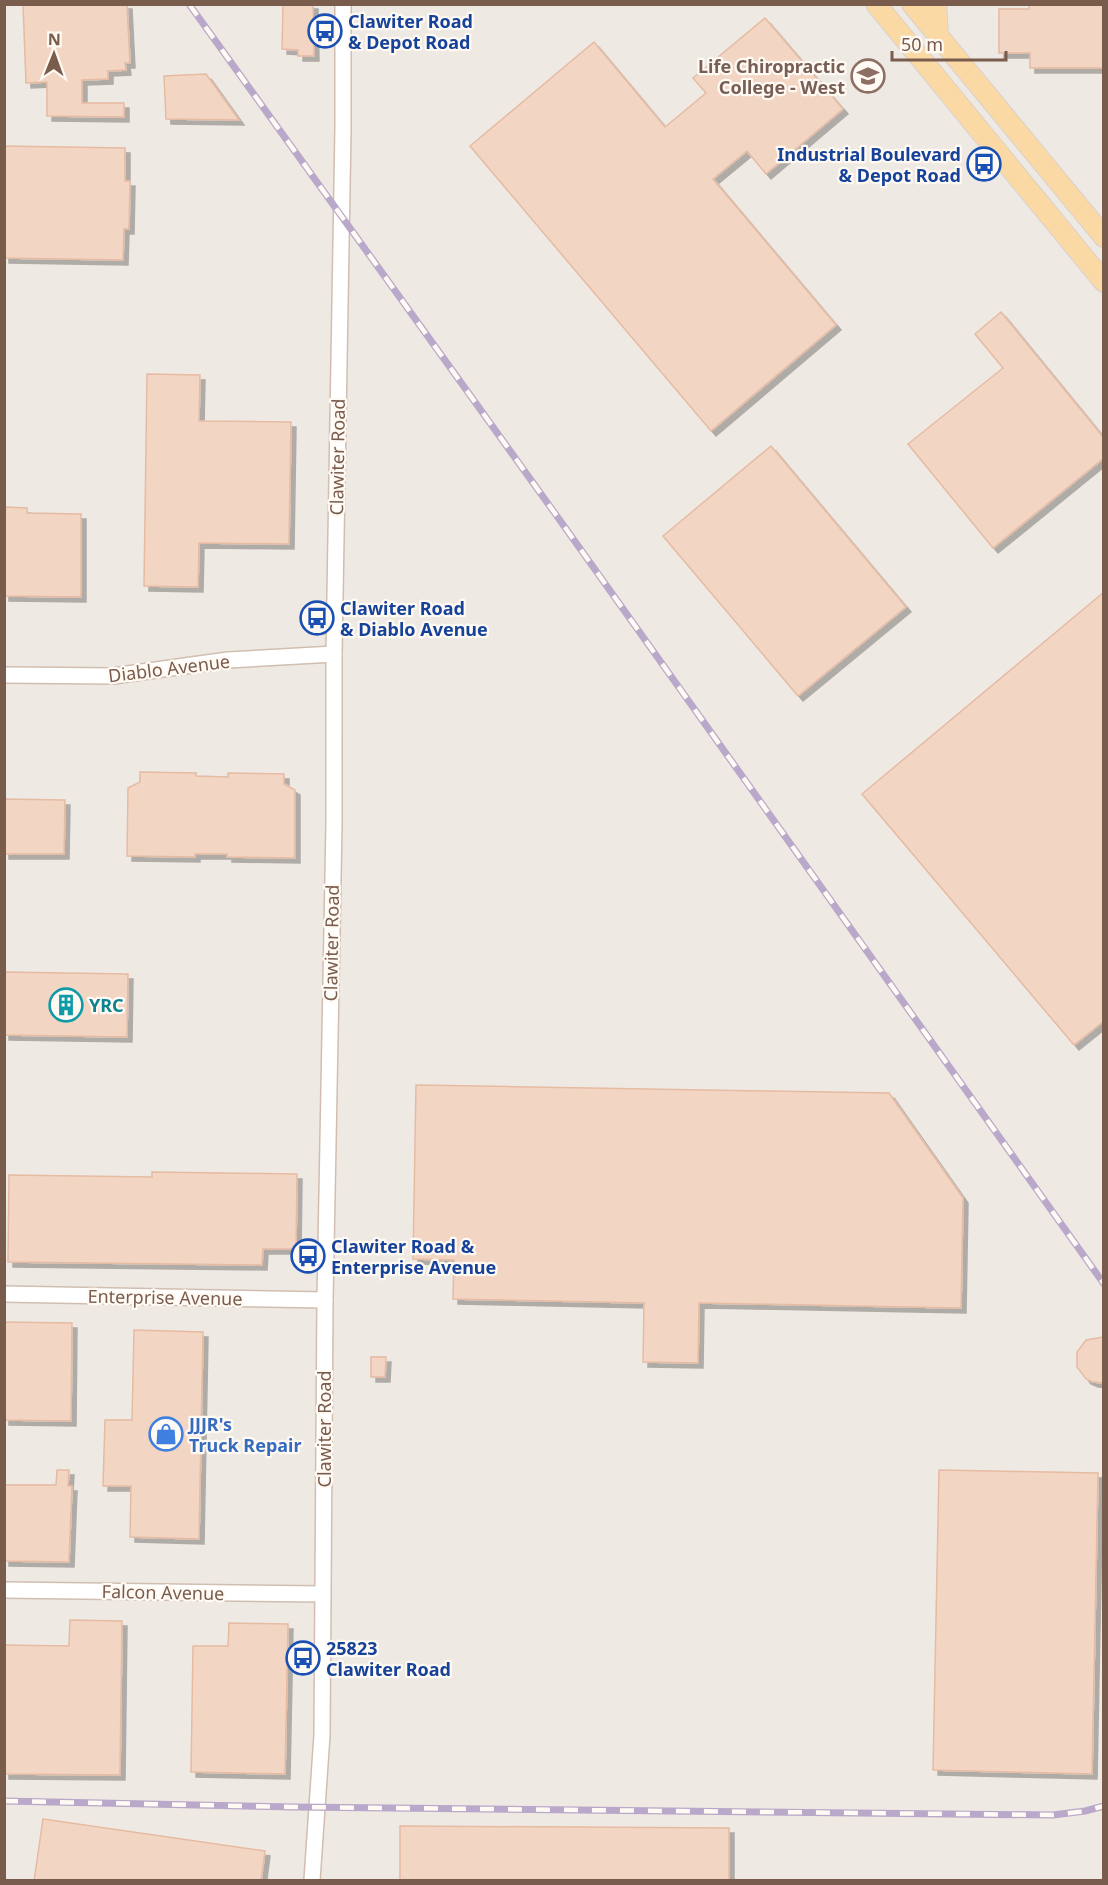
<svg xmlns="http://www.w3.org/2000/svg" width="1108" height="1885" viewBox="0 0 1108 1885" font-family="'Noto Sans',sans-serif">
<defs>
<filter id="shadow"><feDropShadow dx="5" dy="5" stdDeviation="0" flood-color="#0004"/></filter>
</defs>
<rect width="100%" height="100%" fill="#fdf6ec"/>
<rect fill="#efe9e4" x="5" y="5" width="1098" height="1875"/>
<g fill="#f3d5c3" stroke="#e6bba3" stroke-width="1.5" filter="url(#shadow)">
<path d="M23,4H127L130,63H125L126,70L108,71V79L82,80V103H124V117L47,116V82L26,83Z"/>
<path d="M283,4H313L314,56H298V50L282,49Z"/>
<path d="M1029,4H1104V68H1030V53H999V9H1029Z"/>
<path d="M765,18L843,109L766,174L747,151L713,179L836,325L711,431L470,146L594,42L665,127L706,93L693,78Z"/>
<path d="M206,74L239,120L166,119L164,76Z"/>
<path d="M4,146L125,148V181H130L129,229H124L123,260L4,258Z"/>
<path d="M1001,312L1104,438V458L993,548L908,444L1003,368L975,334Z"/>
<path d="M147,374L200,375L199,421L291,422L289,544L199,543L198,587L144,586Z"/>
<path d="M771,446L906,607L798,696L663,536Z"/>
<path d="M4,507L27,508V513L81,514V597L4,596Z"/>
<path d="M1104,592V1021L1074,1045L862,794Z"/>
<path d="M140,772L196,773V776L228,777V773L284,774V784L295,790V858L227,857V854H195V857L127,856L128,788L140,782Z"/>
<path d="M4,799L65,800L64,854H4Z"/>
<path d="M4,972L128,974L127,1037L4,1035Z"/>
<path d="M416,1085L889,1093L963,1198L961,1308L699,1303L698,1363L643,1362L644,1303L453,1299L454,1260L413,1259Z"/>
<path d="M152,1172L297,1174L296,1249H263L262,1265L8,1262L9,1175L152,1177Z"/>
<path d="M4,1322L72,1323L71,1421L4,1420Z"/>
<path d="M134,1330L203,1332L199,1539L130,1537L131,1486H103L105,1420H132Z"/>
<path d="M1104,1337V1383L1093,1382L1086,1379L1077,1367V1352L1086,1340Z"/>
<path d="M371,1357H386L385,1377H371Z"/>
<path d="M57,1470H69L68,1486H72L69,1562L4,1561V1485H56Z"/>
<path d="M939,1470L1098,1473L1092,1774L933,1770Z"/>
<path d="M70,1620L122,1621L120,1775L4,1774V1645L69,1646Z"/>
<path d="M229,1623L288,1624L285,1774L191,1772L193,1646H228Z"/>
<path d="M43,1819L265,1851L261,1881H34Z"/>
<path d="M400,1826L729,1828V1881H400Z"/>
</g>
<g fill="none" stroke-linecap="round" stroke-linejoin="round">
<defs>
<g id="minor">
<path d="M4,675L113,676L228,660L334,654"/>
<path d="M4,1294L325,1300"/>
<path d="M4,1590L322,1594"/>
<path d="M312,1880L322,1735L325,1300L334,824V654L343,128V4"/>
</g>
<g id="major">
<path d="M876,4L1104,282"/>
<path d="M912,4L1104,237"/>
<path d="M936,4L938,35"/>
</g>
</defs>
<use href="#minor" stroke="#d1beb0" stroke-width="18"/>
<use href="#major" stroke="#dad1cd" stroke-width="22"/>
<use href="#minor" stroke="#fff" stroke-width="15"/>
<use href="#major" stroke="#fbd9a5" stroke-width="20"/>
<defs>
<g id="rail">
<path d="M189,4L554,512L1104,1284"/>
<path d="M4,1801L294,1807L1053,1815L1085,1811L1104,1806"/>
</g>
</defs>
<use href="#rail" stroke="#b9a8c9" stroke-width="7"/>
<use href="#rail" stroke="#fffaf3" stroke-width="4.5" stroke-dasharray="14" stroke-linecap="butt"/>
</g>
<defs>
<symbol id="bus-ring" viewBox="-11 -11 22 22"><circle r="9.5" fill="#fffaf3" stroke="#1a4fb4" stroke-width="1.5"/><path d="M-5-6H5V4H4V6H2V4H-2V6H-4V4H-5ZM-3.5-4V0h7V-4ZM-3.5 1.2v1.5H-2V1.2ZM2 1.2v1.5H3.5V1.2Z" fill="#1a4fb4"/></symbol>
<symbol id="school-ring" viewBox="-11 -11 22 22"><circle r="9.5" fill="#fffaf3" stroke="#8d6e63" stroke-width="1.5"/><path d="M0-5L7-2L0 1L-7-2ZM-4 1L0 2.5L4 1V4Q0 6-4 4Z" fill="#8d6e63"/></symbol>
<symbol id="building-ring" viewBox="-11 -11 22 22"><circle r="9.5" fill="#fffaf3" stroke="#0f9aa8" stroke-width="1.5"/><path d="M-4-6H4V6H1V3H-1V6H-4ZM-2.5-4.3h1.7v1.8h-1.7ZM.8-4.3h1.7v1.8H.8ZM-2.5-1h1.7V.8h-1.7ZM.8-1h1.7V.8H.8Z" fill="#0f9aa8"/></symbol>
<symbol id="shop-ring" viewBox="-11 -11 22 22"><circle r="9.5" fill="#fffaf3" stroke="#3f7fe0" stroke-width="1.5"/><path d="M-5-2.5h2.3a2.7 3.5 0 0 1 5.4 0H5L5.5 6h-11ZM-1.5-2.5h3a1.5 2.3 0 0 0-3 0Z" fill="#3f7fe0"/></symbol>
</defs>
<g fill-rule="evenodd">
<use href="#bus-ring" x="306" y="12" width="38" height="38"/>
<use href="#school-ring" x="849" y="57" width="38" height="38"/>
<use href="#bus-ring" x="965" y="145" width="38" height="38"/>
<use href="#bus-ring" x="298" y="599" width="38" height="38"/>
<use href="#building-ring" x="47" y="986" width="38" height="38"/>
<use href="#bus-ring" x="289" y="1237" width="38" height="38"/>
<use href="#shop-ring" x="147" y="1415" width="38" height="38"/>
<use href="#bus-ring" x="284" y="1639" width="38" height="38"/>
</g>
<g text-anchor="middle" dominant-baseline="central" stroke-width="4.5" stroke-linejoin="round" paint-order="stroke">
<g font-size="18" font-weight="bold" fill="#164399" stroke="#fffaf3" text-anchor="start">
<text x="348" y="21">Clawiter Road<tspan x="348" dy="21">&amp; Depot Road</tspan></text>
<text x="961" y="154" text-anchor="end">Industrial Boulevard<tspan x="961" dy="21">&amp; Depot Road</tspan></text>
<text x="340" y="608">Clawiter Road<tspan x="340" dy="21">&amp; Diablo Avenue</tspan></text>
<text x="331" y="1246">Clawiter Road &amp;<tspan x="331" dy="21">Enterprise Avenue</tspan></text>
<text x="326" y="1648">25823<tspan x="326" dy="21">Clawiter Road</tspan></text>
</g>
<g font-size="18" font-weight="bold" fill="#785e54" stroke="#fffaf3" text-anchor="end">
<text x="845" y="66">Life Chiropractic<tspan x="845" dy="21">College - West</tspan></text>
</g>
<g font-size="18" fill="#7a5c4d" stroke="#fffaf3">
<text transform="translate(337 457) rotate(-89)">Clawiter Road</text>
<text transform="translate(169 668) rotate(-7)">Diablo Avenue</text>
<text transform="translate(331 943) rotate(-89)">Clawiter Road</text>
<text transform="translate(165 1297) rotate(1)">Enterprise Avenue</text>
<text transform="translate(324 1429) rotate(-90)">Clawiter Road</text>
<text transform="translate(163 1592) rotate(1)">Falcon Avenue</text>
</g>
<g font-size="18" font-weight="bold" fill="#0d838f" stroke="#fffaf3" text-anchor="start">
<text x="89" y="1005">YRC</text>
</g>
<g font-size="18" font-weight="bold" fill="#366cbe" stroke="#fffaf3" text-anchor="start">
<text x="189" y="1424">JJJR's<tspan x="189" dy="21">Truck Repair</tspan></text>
</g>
</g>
<rect width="1108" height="1885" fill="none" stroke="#7a5c4d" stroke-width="12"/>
<g transform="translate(54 54) rotate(1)" stroke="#fffaf3" stroke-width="4.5" paint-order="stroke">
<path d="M0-4.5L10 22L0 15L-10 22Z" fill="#7a5c4d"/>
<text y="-9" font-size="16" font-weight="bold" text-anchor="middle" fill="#7a5c4d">N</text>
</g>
<path d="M892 51v9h114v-9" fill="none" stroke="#7a5c4d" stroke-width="3"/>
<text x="901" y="51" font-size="18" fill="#7a5c4d" stroke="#fffaf3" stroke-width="4.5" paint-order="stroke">50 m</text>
</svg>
